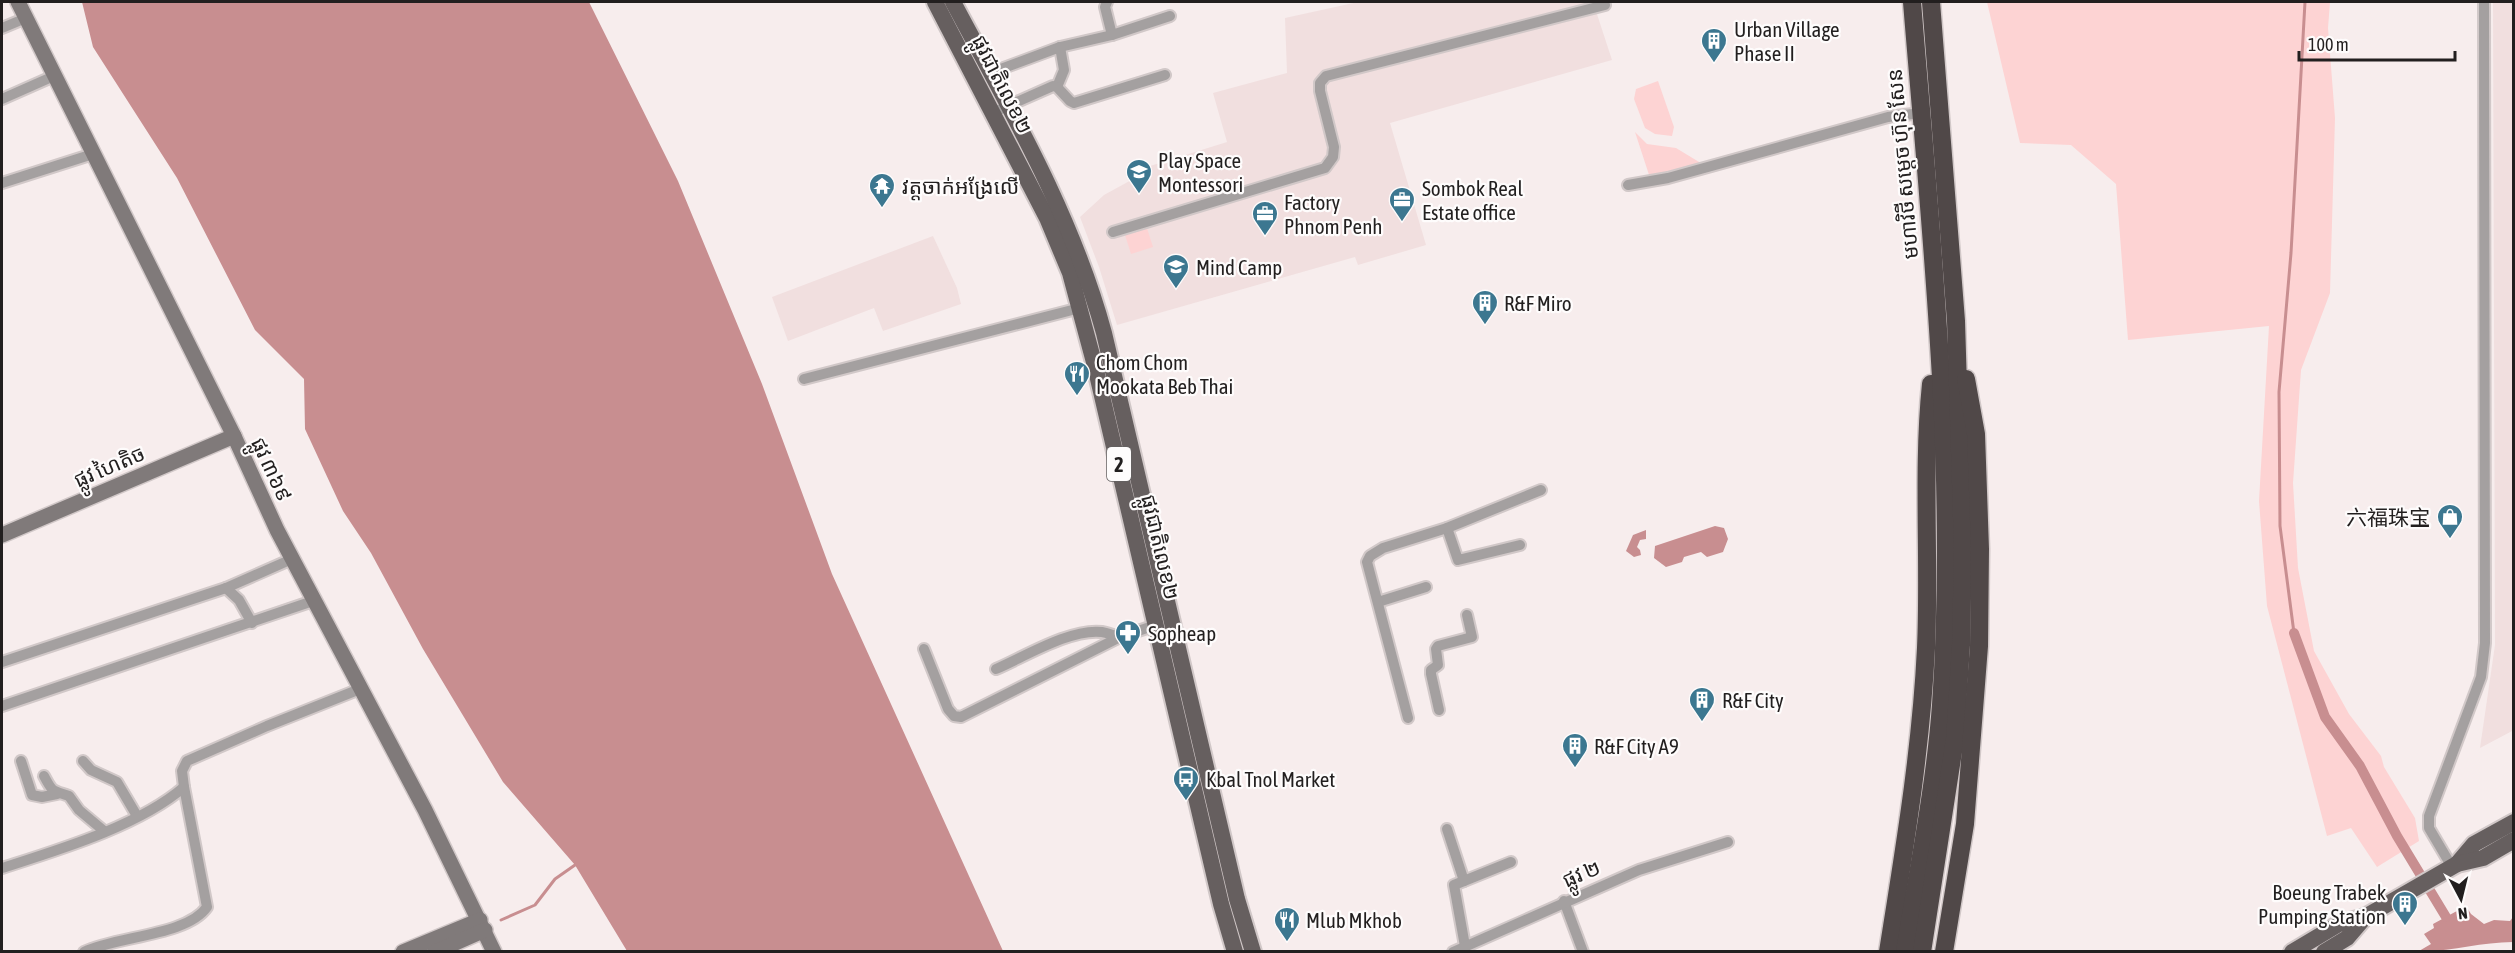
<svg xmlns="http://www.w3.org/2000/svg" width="2515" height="953" viewBox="0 0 2515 953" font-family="'Asap Condensed','Noto Sans SC','Noto Sans Khmer',sans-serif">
<rect width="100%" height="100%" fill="#f7eded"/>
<g fill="#f1dfdf">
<path d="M1358,2H1593L1612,60L1390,123L1426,245L1358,265L1355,257L1117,325L1099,267L1080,217L1104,195L1135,178L1134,171L1227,142L1213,93L1287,73L1285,18Z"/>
<path d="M2493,2H2514V730L2480,748L2495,645Z"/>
<path d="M933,236L957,288L961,304L883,331L874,308L788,341L772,297Z"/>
</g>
<g fill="#fdd3d3">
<path d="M1987,2H2330L2328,28L2335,118L2330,293L2301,370L2293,483L2298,568L2314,651L2349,714L2381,756L2384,767L2415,818L2419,841L2377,867L2351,828L2327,836L2267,606L2259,501L2269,326L2128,340L2116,184L2071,145L2020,143Z"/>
<path d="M1658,81L1674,127L1672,136L1655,134L1645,128L1634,99L1636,89Z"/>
<path d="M1635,132L1647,144L1676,148L1709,168L1652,184Z"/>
<path d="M1146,225L1153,247L1131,254L1125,235L1134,229Z"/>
</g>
<g fill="#c88e90">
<path d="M82,2H589L678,181L762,384L832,574L1003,951H627L575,865L503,782L423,649L371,553L343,511L305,429L304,379L255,330L177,178L93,47Z"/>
<path d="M1715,526L1724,528L1728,539L1723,552L1707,557L1701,552L1684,557L1682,562L1666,567L1654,558L1655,546Z"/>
<path d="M1646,530V539L1640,540L1637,547L1640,550L1641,555L1634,557L1626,551L1633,535Z"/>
<path d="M2466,906L2471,914L2484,924L2494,920L2510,921L2513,917V942C2481,942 2451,952 2419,951L2431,944L2424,934L2434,928L2433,924Z"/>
</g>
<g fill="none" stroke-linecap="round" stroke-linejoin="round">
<g stroke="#c88e90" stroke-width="3">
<path d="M2294,633L2280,526L2279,392L2291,253L2305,2"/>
<path d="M501,920L535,905L555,879L575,865"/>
</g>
<path stroke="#c88e90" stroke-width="10" d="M2294,633L2325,717L2360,766L2397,836L2446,917"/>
<defs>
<g id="street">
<path d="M1107,2L1105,7L1112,35"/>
<path d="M2,28L26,18"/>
<path d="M990,73L1060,47L1112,35L1170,16"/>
<path d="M1057,87L1064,70L1060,47"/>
<path d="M2,99L54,76"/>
<path d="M992,113L1053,86L1057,87L1070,101L1074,103L1165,75"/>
<path d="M2,183L93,154"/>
<path d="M1628,185L1668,178L1888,117L1921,113"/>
<path d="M1113,232L1325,168L1333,157L1334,147L1320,91V83L1326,76L1605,5"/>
<path d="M804,379L1080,308"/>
<path d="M1447,528L1458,560L1520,545"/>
<path d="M226,588L239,600L252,623"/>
<path d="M1378,602L1426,587"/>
<path d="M924,649L948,709L954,716L961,717L1120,637L1156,625"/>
<path d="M2,662L226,588L292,559"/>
<path d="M996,669C1024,657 1071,628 1102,632C1108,633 1114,636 1120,637"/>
<path d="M2,706L313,601"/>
<path d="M1439,710L1431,674V670L1438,665L1436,649L1438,646L1472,637L1467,615"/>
<path d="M1408,718L1367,562L1370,556L1383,548L1447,528L1541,490"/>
<path d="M21,761L32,795L42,797L57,794"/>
<path d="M83,761L91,770L117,782L137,816"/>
<path d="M44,776C53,793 52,790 69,796L79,810L104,831"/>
<path d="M1447,829L1464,881"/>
<path d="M2452,867L2429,828V816L2481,677L2485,643L2484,2"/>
<path d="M2,868C58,850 139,826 184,787"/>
<path d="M1564,901L1583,952"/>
<path d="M1465,946L1454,885L1511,862"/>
<path d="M84,952C116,936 187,936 207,907L184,787L182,771L187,761L267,726L360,689"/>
<path d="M1453,952L1639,870L1728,842"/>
</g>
<g id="secondary">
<path d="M18,2L234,436L277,530L425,810L494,952"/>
<path d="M2,535L234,436"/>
<path d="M403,952L480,920"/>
<path d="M435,952L485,930"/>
</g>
<g id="primary">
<path d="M935,2L1047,218L1070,273L1095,366L1221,904L1235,952"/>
<path d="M953,2C1010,109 1072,215 1104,333L1237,899L1253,952"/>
<path d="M2457,864L2474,844L2514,822"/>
<path d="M2292,952L2339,924L2365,917L2457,864L2483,858L2514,840"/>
<path d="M2324,952L2347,938L2365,917"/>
</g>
<g id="highway">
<path d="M1888,952C1904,851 1921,751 1926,648C1930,560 1922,472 1931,384"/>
<path d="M1905,952C1918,870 1935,787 1941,705C1957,471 1931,235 1912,2"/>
<path d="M1922,952L1955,739L1961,645L1963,550L1956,321L1931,2"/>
<path d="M1944,952L1965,824L1979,646L1980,549L1976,434L1966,379"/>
</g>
</defs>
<use href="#street" stroke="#d1c8c8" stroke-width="14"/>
<use href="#secondary" stroke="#d1c8c8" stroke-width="18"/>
<use href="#primary" stroke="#d1c8c8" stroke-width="20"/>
<use href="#highway" stroke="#d1c8c8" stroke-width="21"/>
<use href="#street" stroke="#a4a0a0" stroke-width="10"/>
<use href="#secondary" stroke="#807a7a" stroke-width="15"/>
<use href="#primary" stroke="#665f5f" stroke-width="16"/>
<use href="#highway" stroke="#504848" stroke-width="18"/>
</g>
<defs>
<symbol id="building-pin" viewBox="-11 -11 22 30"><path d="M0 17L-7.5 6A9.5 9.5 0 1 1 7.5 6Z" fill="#3c7790" stroke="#fefcfc"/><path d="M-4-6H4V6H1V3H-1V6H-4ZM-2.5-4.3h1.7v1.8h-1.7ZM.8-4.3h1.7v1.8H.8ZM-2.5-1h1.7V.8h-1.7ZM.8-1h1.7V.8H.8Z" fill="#fff"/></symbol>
<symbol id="school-pin" viewBox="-11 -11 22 30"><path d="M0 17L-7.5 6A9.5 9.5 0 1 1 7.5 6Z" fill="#3c7790" stroke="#fefcfc"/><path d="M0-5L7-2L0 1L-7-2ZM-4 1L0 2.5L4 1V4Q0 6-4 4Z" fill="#fff"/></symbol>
<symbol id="temple-pin" viewBox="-11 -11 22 30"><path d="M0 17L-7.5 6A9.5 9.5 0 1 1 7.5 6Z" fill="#3c7790" stroke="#fefcfc"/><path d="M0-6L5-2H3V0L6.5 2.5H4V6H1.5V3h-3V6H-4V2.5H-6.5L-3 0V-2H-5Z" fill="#fff"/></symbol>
<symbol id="office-pin" viewBox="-11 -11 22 30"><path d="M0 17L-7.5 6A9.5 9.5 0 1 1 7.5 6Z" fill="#3c7790" stroke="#fefcfc"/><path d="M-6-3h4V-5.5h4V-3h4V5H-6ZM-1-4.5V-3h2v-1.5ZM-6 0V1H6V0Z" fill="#fff"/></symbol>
<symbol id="university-pin" viewBox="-11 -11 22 30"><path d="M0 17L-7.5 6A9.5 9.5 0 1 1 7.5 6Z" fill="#3c7790" stroke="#fefcfc"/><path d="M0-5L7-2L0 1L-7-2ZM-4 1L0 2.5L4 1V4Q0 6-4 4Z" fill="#fff"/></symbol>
<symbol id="restaurant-pin" viewBox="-11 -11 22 30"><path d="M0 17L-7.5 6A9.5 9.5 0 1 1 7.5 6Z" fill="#3c7790" stroke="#fefcfc"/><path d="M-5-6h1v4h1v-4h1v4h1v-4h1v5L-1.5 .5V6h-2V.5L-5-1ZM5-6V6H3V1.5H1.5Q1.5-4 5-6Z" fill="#fff"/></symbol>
<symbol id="shop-pin" viewBox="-11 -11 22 30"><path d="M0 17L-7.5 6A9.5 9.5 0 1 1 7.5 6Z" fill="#3c7790" stroke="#fefcfc"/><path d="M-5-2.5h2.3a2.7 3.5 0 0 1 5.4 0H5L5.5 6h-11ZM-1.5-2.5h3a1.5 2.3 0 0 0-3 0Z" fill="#fff"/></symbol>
<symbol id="pharmacy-pin" viewBox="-11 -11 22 30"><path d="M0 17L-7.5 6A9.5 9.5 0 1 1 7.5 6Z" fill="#3c7790" stroke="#fefcfc"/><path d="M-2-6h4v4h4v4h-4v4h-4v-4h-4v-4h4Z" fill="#fff"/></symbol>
<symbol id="bus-pin" viewBox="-11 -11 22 30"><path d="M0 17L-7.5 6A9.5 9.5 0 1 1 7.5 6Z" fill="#3c7790" stroke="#fefcfc"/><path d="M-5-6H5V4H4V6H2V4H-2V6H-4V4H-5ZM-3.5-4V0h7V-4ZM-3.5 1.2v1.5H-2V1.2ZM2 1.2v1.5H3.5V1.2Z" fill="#fff"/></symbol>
</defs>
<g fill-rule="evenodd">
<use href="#building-pin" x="1699" y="26" width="30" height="40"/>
<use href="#school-pin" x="1124" y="157" width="30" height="40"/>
<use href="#temple-pin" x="867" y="171" width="30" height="40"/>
<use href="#office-pin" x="1387" y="185" width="30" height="40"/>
<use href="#office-pin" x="1250" y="199" width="30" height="40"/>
<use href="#university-pin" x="1161" y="252" width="30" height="40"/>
<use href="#building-pin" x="1470" y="288" width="30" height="40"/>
<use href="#restaurant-pin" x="1062" y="359" width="30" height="40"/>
<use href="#shop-pin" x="2435" y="502" width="30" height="40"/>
<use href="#pharmacy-pin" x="1113" y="618" width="30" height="40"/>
<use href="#building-pin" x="1687" y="685" width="30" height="40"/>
<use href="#building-pin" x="1560" y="731" width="30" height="40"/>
<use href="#bus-pin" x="1171" y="764" width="30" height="40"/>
<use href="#building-pin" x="2390" y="889" width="30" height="40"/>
<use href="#restaurant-pin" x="1272" y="905" width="30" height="40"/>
</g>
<g text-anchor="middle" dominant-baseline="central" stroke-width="4.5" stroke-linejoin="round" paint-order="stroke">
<rect fill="#fefcfc" stroke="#646161" stroke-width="1.5" x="1107" y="447" width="24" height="34" rx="4.5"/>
<g font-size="20" font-weight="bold" fill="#221f1f">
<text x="1119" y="464">2</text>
</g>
<g font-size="21" fill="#221f1f" stroke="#fefcfc" text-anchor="start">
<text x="1734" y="29">Urban Village<tspan x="1734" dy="24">Phase II</tspan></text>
<text x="1158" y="160">Play Space<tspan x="1158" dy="24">Montessori</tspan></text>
<text x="902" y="186">វត្តចាក់អង្រែលើ</text>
<text x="1422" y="188">Sombok Real<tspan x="1422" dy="24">Estate office</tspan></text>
<text x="1284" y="202">Factory<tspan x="1284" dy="24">Phnom Penh</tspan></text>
<text x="1196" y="267">Mind Camp</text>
<text x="1504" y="303">R&amp;F Miro</text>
<text x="1096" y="362">Chom Chom<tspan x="1096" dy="24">Mookata Beb Thai</tspan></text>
<text x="2430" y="517" text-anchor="end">六福珠宝</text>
<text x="1148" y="633">Sopheap</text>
<text x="1722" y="700">R&amp;F City</text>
<text x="1594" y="746">R&amp;F City A9</text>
<text x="1206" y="779">Kbal Tnol Market</text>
<text x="2386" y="892" text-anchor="end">Boeung Trabek<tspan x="2386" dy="24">Pumping Station</tspan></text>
<text x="1306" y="920">Mlub Mkhob</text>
</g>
<g font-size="21" fill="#221f1f" stroke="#fefcfc">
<text transform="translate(1003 84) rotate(63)">ផ្លូវជាតិលេខ២</text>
<text transform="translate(1902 164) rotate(-95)">មហាវិថី សម្តេច ហ៊ុន សែន</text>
<text transform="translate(109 466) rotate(-23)">ផ្លូវ ហៃតិច</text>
<text transform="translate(272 469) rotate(65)">ផ្លូវ ៣៦៩</text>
<text transform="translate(1161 547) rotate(77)">ផ្លូវជាតិលេខ២</text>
<text transform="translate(1581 873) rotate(-23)">ផ្លូវ ២</text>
</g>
</g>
<rect width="2515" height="953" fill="none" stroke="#221f1f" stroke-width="6"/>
<g transform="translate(2461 899) rotate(173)" stroke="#fefcfc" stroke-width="4.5" paint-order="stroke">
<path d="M0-4.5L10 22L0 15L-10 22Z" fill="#221f1f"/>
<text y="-9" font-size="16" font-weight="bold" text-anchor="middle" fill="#221f1f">N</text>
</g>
<path d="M2299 51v9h156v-9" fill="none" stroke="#221f1f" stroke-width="3"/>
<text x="2308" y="51" font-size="18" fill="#221f1f" stroke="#fefcfc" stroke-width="4.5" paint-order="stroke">100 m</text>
</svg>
